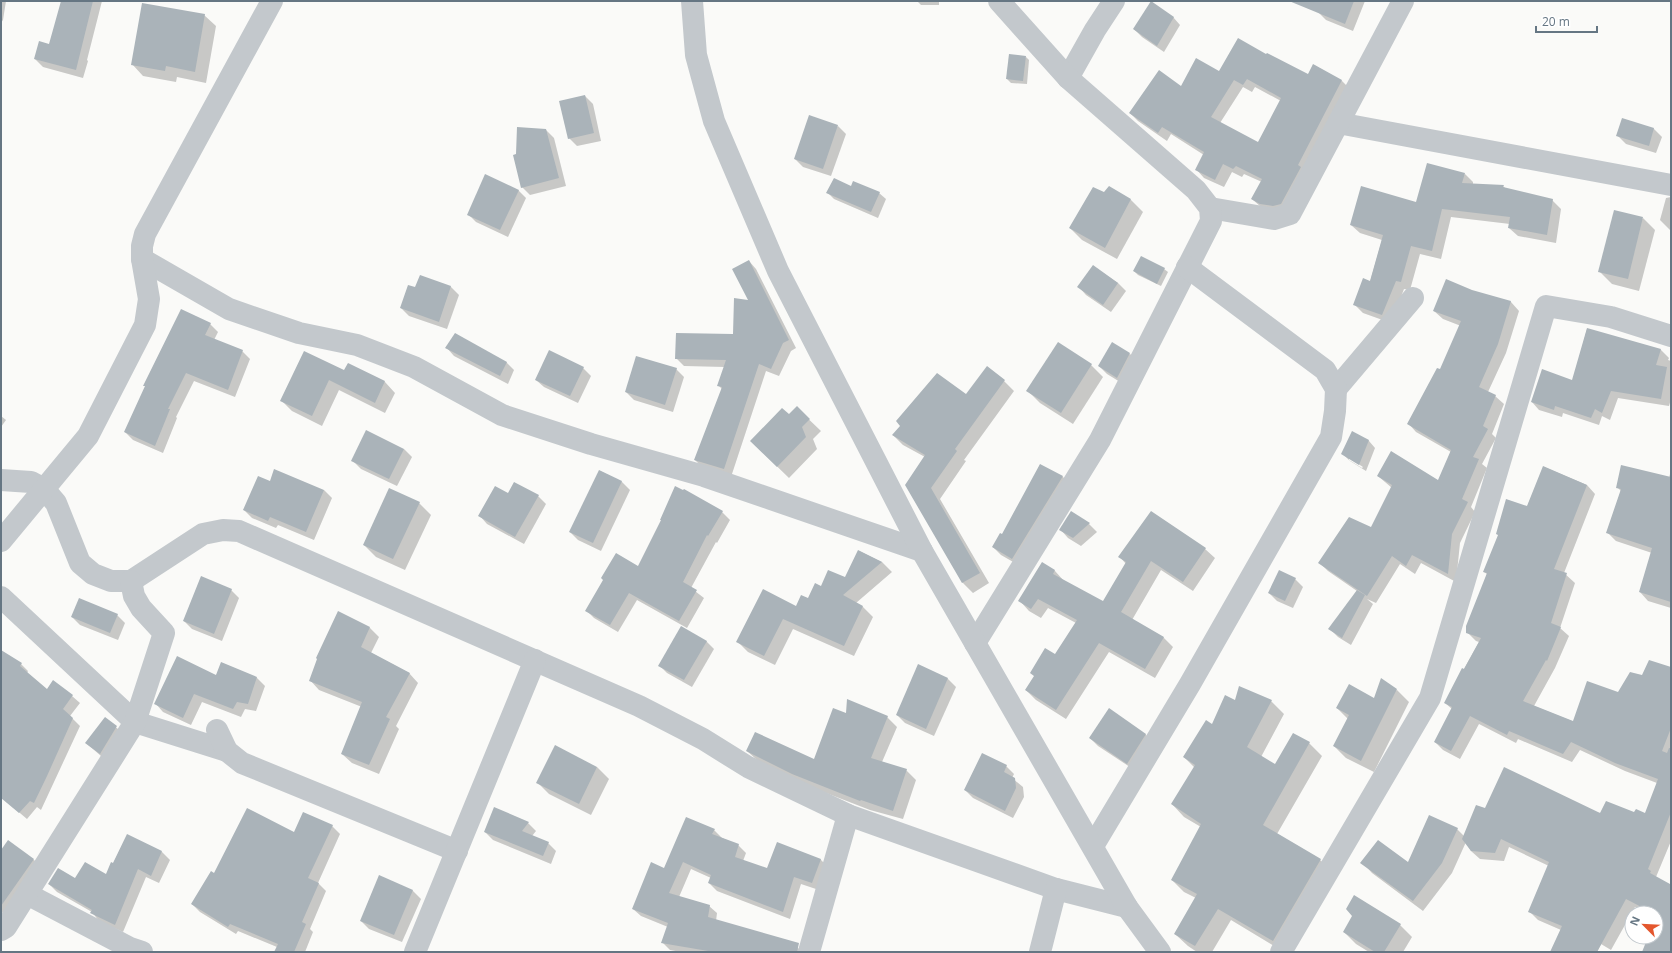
<svg xmlns="http://www.w3.org/2000/svg" width="1672" height="953" viewBox="0 0 1672 953" font-family="'Open Sans',sans-serif">
<rect width="100%" height="100%" fill="#fafaf8"/>
<g fill="#0003" fill-rule="evenodd">
<path d="M1,1H6L3,20L1,23Z"/>
<path d="M62,1H102L87,60L88,61L83,78L43,67L35,59L50,45Z"/>
<path d="M917,1H939V5H921Z"/>
<path d="M1322,1H1365L1353,31L1326,20L1318,12Z"/>
<path d="M204,15L216,26L206,83L177,77L176,82L143,76L132,64Z"/>
<path d="M1173,17L1180,25L1164,52L1142,37L1134,29Z"/>
<path d="M1266,56L1308,75L1314,65L1342,81L1350,89L1290,212L1261,207L1252,199L1262,182L1244,174L1242,177L1232,172L1224,187L1204,178L1196,169L1204,155L1171,134L1167,141L1138,121L1130,113L1182,87ZM1243,87L1252,92L1255,87L1281,101L1258,143L1220,123Z"/>
<path d="M1026,57L1029,60L1027,84L1011,83L1007,79Z"/>
<path d="M585,96L593,104L601,141L577,146L569,138Z"/>
<path d="M1623,119L1654,129L1662,137L1656,153L1626,144L1618,136Z"/>
<path d="M838,126L846,134L831,176L803,167L795,159Z"/>
<path d="M546,130L554,138L566,186L530,195L522,187Z"/>
<path d="M1465,174L1473,182V185L1503,186L1506,189L1552,200L1561,209L1556,243L1518,236L1509,228L1510,224L1451,217L1441,259L1420,254L1410,290L1404,289L1391,323L1363,313L1354,304L1370,282L1382,240L1360,233L1351,225L1417,204Z"/>
<path d="M851,187L879,193L886,199L878,218L834,199L828,193Z"/>
<path d="M1110,188L1131,200L1143,212L1117,259L1082,240L1070,228Z"/>
<path d="M518,190L526,198L508,237L476,222L468,214Z"/>
<path d="M1671,197V231L1660,220L1666,198Z"/>
<path d="M1643,218L1655,230L1639,291L1612,284L1600,272Z"/>
<path d="M749,261L756,269L796,348L791,351L779,376L766,371L731,477L703,468L695,460L722,389L718,385L725,367L684,366L676,358L734,335L749,302Z"/>
<path d="M1093,266L1118,283L1126,291L1111,312L1086,295L1079,287Z"/>
<path d="M1164,269L1168,272L1161,286L1138,275L1134,271Z"/>
<path d="M451,287L459,295L447,329L409,316L401,308L416,289Z"/>
<path d="M1471,291L1511,302L1519,311L1506,353L1488,392L1495,396L1504,404L1492,434L1496,438L1482,464L1487,468L1471,507L1475,512L1460,543L1456,582L1421,563L1415,574L1400,564L1376,603L1367,599L1373,604L1351,645L1338,637L1330,629L1357,591L1328,571L1319,562L1371,529L1392,488L1378,476L1439,482L1451,452L1416,432L1408,423L1440,371L1461,326L1443,319L1434,311Z"/>
<path d="M210,324L218,332L214,340L242,351L250,359L235,397L194,381L176,417L177,418L163,453L133,440L125,432L146,387Z"/>
<path d="M1587,329L1661,350L1669,358L1668,360L1671,361V399L1669,406L1618,398L1610,420L1602,416L1599,425L1563,413L1562,417L1539,410L1532,402L1573,381Z"/>
<path d="M447,348L506,362L514,370L508,384L454,356Z"/>
<path d="M1130,354L1138,361L1125,385L1107,374L1099,366Z"/>
<path d="M348,364L385,382L395,393L385,413L339,390L322,426L292,411L282,401L345,371Z"/>
<path d="M1091,365L1103,377L1073,424L1040,403L1028,391Z"/>
<path d="M583,368L591,376L578,403L544,387L536,380Z"/>
<path d="M676,369L684,377L673,412L634,400L626,392Z"/>
<path d="M1004,381L1014,391L964,460L966,461L940,499L989,583L973,593L963,583L906,485L925,457L903,445L893,435L966,395Z"/>
<path d="M797,408L821,431L813,439L817,449L789,478L751,441L789,416Z"/>
<path d="M1,416L6,420L1,427Z"/>
<path d="M1353,433L1369,441L1375,448L1366,471L1350,461L1343,454ZM1349,458L1363,467L1362,468L1349,460Z"/>
<path d="M404,449L412,457L397,486L361,469L353,461Z"/>
<path d="M1040,465L1063,477L1070,485L1020,566L1001,555L993,547L1003,536Z"/>
<path d="M1544,467L1587,485L1595,494L1564,573L1575,583L1560,628L1569,636L1555,668L1534,706L1574,722L1643,677L1671,668V841L1656,877L1671,886V952H1643L1649,937H1656V913H1647L1635,907L1611,950L1601,944L1597,952H1551L1561,930L1538,920L1530,912L1549,866L1509,847L1504,861L1480,859L1471,851L1466,842L1452,873L1423,911L1372,873L1362,862L1408,864L1457,829L1464,836L1485,810L1646,814L1657,783L1625,771L1580,750L1572,762L1518,739L1516,743L1479,724L1460,759L1443,750L1435,742L1452,709L1445,703L1479,642L1476,641L1467,632L1487,574L1484,572L1527,507Z"/>
<path d="M1671,470V608L1648,601L1640,592L1652,553L1616,541L1607,532L1621,491L1617,487L1669,478Z"/>
<path d="M600,471L622,482L630,490L601,551L578,540L570,532Z"/>
<path d="M324,490L332,498L314,540L278,525L276,528L252,518L244,510Z"/>
<path d="M508,495L538,496L546,504L524,544L487,524L480,516Z"/>
<path d="M419,503L431,515L405,570L376,557L364,545Z"/>
<path d="M722,512L730,520L717,543L716,542L691,588L704,598L687,628L637,600L618,632L594,618L586,610L638,567Z"/>
<path d="M1071,512L1089,524L1097,532L1081,546L1068,538L1061,530Z"/>
<path d="M1205,549L1215,558L1193,591L1161,570L1132,620L1163,637L1173,647L1155,678L1109,652L1066,719L1036,700L1026,690L1055,656L1076,623L1048,608L1041,618L1029,611L1020,601L1043,564L1055,571L1064,581L1103,603L1126,564L1120,557Z"/>
<path d="M859,551L882,562L892,572L856,603L863,607L873,617L854,656L793,629L775,665L748,652L738,642L797,608L809,600L822,587L845,579Z"/>
<path d="M1295,579L1303,587L1293,608L1277,601L1269,593Z"/>
<path d="M231,590L239,598L222,641L192,629L184,621Z"/>
<path d="M338,613L370,628L379,637L371,653L409,673L418,683L396,726L399,729L379,774L352,763L342,754L362,707L319,690L310,680Z"/>
<path d="M117,615L125,623L118,640L80,625L72,617Z"/>
<path d="M706,641L714,649L692,687L667,673L659,665Z"/>
<path d="M1,651L21,664L28,671L27,673L47,690L72,696L80,703L70,716L80,726L41,810L37,807L27,819L1,797Z"/>
<path d="M222,663L257,678L265,686L256,711L245,709L241,717L202,702L191,725L163,712L156,704L216,676Z"/>
<path d="M918,666L948,679L956,687L934,736L905,723L897,715Z"/>
<path d="M1397,690L1409,702L1374,772L1346,758L1334,746L1348,719L1337,708L1375,699Z"/>
<path d="M1235,701H1271L1284,714L1261,757L1275,766L1309,743L1322,756L1277,834L1320,860L1333,872L1284,952L1231,920L1212,952H1197L1188,946L1175,934L1196,898L1184,892L1172,880L1201,827L1184,817L1172,804L1195,768L1184,757Z"/>
<path d="M887,717L897,727L882,762L906,770L916,780L903,819L870,810L803,784L757,760L747,751L815,760Z"/>
<path d="M105,718L125,735L108,762L86,743Z"/>
<path d="M1145,734L1153,742L1136,771L1098,746L1090,738Z"/>
<path d="M1006,766L1014,774L1012,778L1023,787L1024,797L1013,818L973,798L965,790Z"/>
<path d="M597,767L609,779L591,815L549,794L537,782Z"/>
<path d="M304,813L332,826L340,834L318,883L326,891L310,929L313,932L305,952H276L277,947L238,931L236,934L200,912L192,904L215,875L295,833Z"/>
<path d="M528,823L536,831L532,836L548,843L556,851L551,864L493,840L485,832Z"/>
<path d="M714,830L722,838L738,845L746,853L743,861L767,870L820,859L828,867L819,890L801,884L790,919L717,891L709,883L711,878L691,869L679,897L709,906L717,913L716,921L792,942L800,950L799,952H681L670,950L662,942L668,927L641,916L633,909L664,869Z"/>
<path d="M127,836L162,852L170,860L159,883L146,877L123,932L99,921L92,912L57,892L49,884L107,876Z"/>
<path d="M1,852L34,860L44,870L1,914Z"/>
<path d="M379,877L413,891L421,899L402,942L369,929L361,921Z"/>
<path d="M1400,925L1412,937L1403,952H1369L1356,944L1344,932Z"/>
</g>
<g fill="#aab3b9" fill-rule="evenodd">
<path d="M61,1H93L76,70L34,59L39,41L49,44Z"/>
<path d="M1151,1L1174,17L1157,46L1133,29Z"/>
<path d="M1289,1H1354L1345,24Z"/>
<path d="M142,3L205,14L195,72L166,66L165,71L131,65Z"/>
<path d="M1238,38L1266,54L1267,53L1308,74L1313,64L1342,80L1298,165L1301,167L1281,204L1273,206L1260,204L1251,199L1262,179L1236,166L1233,169L1223,164L1215,180L1195,170L1204,152L1162,127L1158,133L1129,113L1159,70L1181,86L1196,58L1219,71ZM1247,79L1281,98L1258,142L1211,117L1234,80L1243,85Z"/>
<path d="M1009,54L1026,56L1023,81L1006,79Z"/>
<path d="M585,95L594,133L568,139L559,101Z"/>
<path d="M809,115L838,125L823,169L794,159Z"/>
<path d="M1622,118L1654,128L1649,146L1616,136Z"/>
<path d="M517,127L546,129L559,178L521,188L513,155L516,154Z"/>
<path d="M1427,163L1465,173L1462,183L1504,185L1503,187L1553,199L1547,235L1508,228L1510,217L1442,209L1432,251L1411,246L1401,282L1396,281L1382,315L1353,305L1363,278L1370,281L1383,235L1350,225L1361,186L1416,202Z"/>
<path d="M485,174L519,190L500,230L467,215Z"/>
<path d="M834,178L851,186L853,181L880,192L871,212L826,193Z"/>
<path d="M1109,186L1131,199L1105,248L1069,228L1093,187L1104,192Z"/>
<path d="M1614,210L1643,217L1628,279L1598,272Z"/>
<path d="M1141,256L1165,268L1157,284L1133,271Z"/>
<path d="M749,260L789,340L783,343L771,369L759,364L724,469L694,460L722,387L717,386L726,360L675,359L676,333L733,334L734,298L748,300L732,269Z"/>
<path d="M1093,265L1118,283L1103,305L1077,287Z"/>
<path d="M420,275L451,286L439,322L400,308L408,285L415,287Z"/>
<path d="M1446,279L1472,290L1511,301L1498,344L1479,387L1496,395L1483,426L1488,429L1473,457L1479,459L1462,499L1468,502L1452,534L1448,574L1412,555L1406,566L1392,556L1367,596L1318,563L1349,517L1371,527L1392,485L1377,476L1391,451L1438,480L1451,450L1407,424L1437,368L1440,369L1461,321L1433,311Z"/>
<path d="M181,309L211,323L205,335L243,350L228,390L186,373L168,409H170L155,446L124,432L145,386H143Z"/>
<path d="M1587,328L1661,349L1656,365L1667,367L1661,399L1611,391L1602,413L1595,409L1591,418L1555,406L1554,410L1531,402L1542,369L1572,380Z"/>
<path d="M455,333L507,362L500,376L445,348Z"/>
<path d="M1058,342L1092,364L1061,413L1026,391Z"/>
<path d="M1112,342L1130,353L1117,378L1098,366Z"/>
<path d="M549,350L584,367L570,396L535,380Z"/>
<path d="M304,351L344,370L348,363L385,381L375,403L329,380L312,416L280,401Z"/>
<path d="M636,356L677,368L665,405L625,392Z"/>
<path d="M987,366L1005,380L955,449L957,451L931,488L980,573L962,583L905,485L925,455L892,435L900,426L896,421L937,373L966,394Z"/>
<path d="M797,406L810,419L802,427L806,437L777,467L750,441L782,408L789,414Z"/>
<path d="M366,430L404,449L389,479L351,461Z"/>
<path d="M1352,431L1369,440L1359,465L1341,454Z"/>
<path d="M1040,464L1063,476L1012,559L992,547L1000,533L1002,534Z"/>
<path d="M1621,465L1671,477V602L1639,592L1652,548L1606,533L1621,489L1616,488Z"/>
<path d="M1543,466L1587,485L1554,569L1567,573L1551,623L1561,627L1547,661L1546,660L1523,701L1573,721L1587,681L1618,692L1630,672L1642,675L1649,660L1671,667V728L1662,751L1667,753L1669,748H1671V812L1648,869L1651,871L1650,873L1670,884L1671,882V952H1642L1648,937H1656L1657,915L1656,913H1653L1626,899L1597,952H1550L1562,926L1528,912L1549,862L1501,839L1495,853L1471,851L1462,839L1476,805L1485,808L1504,767L1600,813L1606,801L1634,812L1636,809L1645,813L1658,779L1615,763L1571,742L1563,754L1509,731L1507,735L1470,716L1451,751L1434,742L1452,707L1444,703L1462,668L1464,669L1481,638L1466,633V626L1487,573L1483,572L1498,535L1496,534L1506,499L1527,506Z"/>
<path d="M274,469L324,490L306,532L270,517L268,521L243,510L258,476L270,481Z"/>
<path d="M599,470L622,481L593,543L569,532Z"/>
<path d="M514,482L539,495L515,537L478,516L495,486L508,493Z"/>
<path d="M675,486L683,490L684,489L723,511L708,536L707,535L683,582L697,590L679,621L629,593L610,625L585,611L603,580L601,578L616,553L638,566L661,520H660Z"/>
<path d="M389,488L420,502L393,559L363,545Z"/>
<path d="M1071,511L1090,523L1073,538L1059,530Z"/>
<path d="M1151,511L1206,548L1183,582L1151,561L1121,612L1164,637L1145,669L1099,643L1056,710L1025,690L1034,676L1030,673L1045,648L1055,654L1077,620L1038,599L1031,609L1018,601L1042,562L1055,570L1053,574L1103,601L1126,562L1118,557Z"/>
<path d="M858,550L882,562L843,595L863,606L844,646L783,619L764,656L736,642L763,589L796,606L801,595L808,598L815,583L821,586L828,570L845,577Z"/>
<path d="M1279,570L1296,578L1285,601L1268,593Z"/>
<path d="M201,576L232,589L214,634L183,621Z"/>
<path d="M1357,590L1365,595L1342,638L1328,629Z"/>
<path d="M79,598L118,614L110,633L71,617Z"/>
<path d="M338,611L370,627L361,647L410,673L386,717L390,719L369,765L341,754L362,702L309,681L317,659L316,658Z"/>
<path d="M681,626L707,641L684,680L658,666Z"/>
<path d="M1,650L22,663L20,666L47,689L53,680L73,695L63,709L73,718L47,776L34,803L30,801L19,813L1,798Z"/>
<path d="M177,656L216,675L221,662L257,677L248,704L237,702L233,709L194,694L183,718L154,704Z"/>
<path d="M918,664L948,678L926,729L896,715Z"/>
<path d="M1381,678L1397,689L1361,761L1333,746L1349,715L1336,708L1349,684L1374,698Z"/>
<path d="M1239,686L1272,700L1247,747L1275,764L1293,733L1310,742L1263,825L1321,859L1273,941L1218,909L1195,946L1174,934L1197,894L1171,880L1201,824L1171,804L1195,765L1183,757L1206,720L1212,724L1225,695L1235,700Z"/>
<path d="M847,699L888,716L871,758L907,769L893,811L861,800L860,801L792,774L746,751L755,732L814,759L833,708L846,713Z"/>
<path d="M1109,708L1146,734L1127,764L1089,738Z"/>
<path d="M105,717L117,726L100,754L85,743Z"/>
<path d="M555,745L597,767L579,804L536,783Z"/>
<path d="M982,753L1007,765L1004,772L1015,778L1016,788L1005,811L964,790Z"/>
<path d="M494,807L529,822L522,831L549,842L543,856L484,832Z"/>
<path d="M247,808L294,832L303,812L333,825L308,878L319,883L302,922L306,924L294,952H274L278,944L230,924L228,927L191,904L211,871L214,873Z"/>
<path d="M1429,815L1458,828L1442,863L1413,901L1360,863L1378,840L1408,862Z"/>
<path d="M686,817L715,829L712,834L739,844L735,857L767,868L777,842L821,859L812,883L794,877L783,912L708,883L711,875L683,862L669,893L710,905L708,917L799,943L797,952H714L661,943L668,923L632,909L651,862L664,868Z"/>
<path d="M127,834L162,851L151,876L138,869L115,925L90,913L92,910L48,884L58,868L75,878L85,862L106,874L111,862L113,863Z"/>
<path d="M8,840L34,859L1,906V850Z"/>
<path d="M379,875L413,890L394,935L360,921Z"/>
<path d="M1354,895L1401,924L1384,952H1375L1343,932L1352,916L1346,909Z"/>
</g>
<g fill="none" stroke-linecap="round" stroke-linejoin="round">
<g stroke="#c3c8cc" stroke-width="22">
<path d="M1068,78L1095,30L1114,1"/>
<path d="M1338,123L1671,185"/>
<path d="M1210,208L1274,219L1290,214L1403,1"/>
<path d="M142,259L229,309L299,333L357,345L414,367L502,415L591,444L704,476L922,551"/>
<path d="M1336,389L1413,298"/>
<path d="M1,480L31,482L44,489L56,503L80,563L93,574L111,581H131L203,534L223,530L239,531L639,706L703,739L748,767L848,815L1056,889L1127,907"/>
<path d="M1,541L88,436L145,325L149,299L142,259V246L145,234L272,1"/>
<path d="M1,597L135,722L227,751"/>
<path d="M975,643L1100,440L1211,221L1210,208L1196,190L1068,78L999,1"/>
<path d="M217,730L227,751L242,763L457,851"/>
<path d="M1093,846L1190,684L1331,437L1335,411L1336,389L1325,370L1187,267"/>
<path d="M27,894L130,948L142,952"/>
<path d="M1,930L6,927L135,722L164,633L141,608L134,596L131,581"/>
<path d="M415,952L535,660"/>
<path d="M809,952L848,815"/>
<path d="M1040,952L1056,889"/>
<path d="M1281,952L1430,698L1546,306L1611,317L1671,336"/>
</g>
<path stroke="#c3c8cc" stroke-width="22" d="M692,1L696,55L714,121L778,271L922,551L1127,907L1160,952"/>
</g>
<rect width="1672" height="953" fill="none" stroke="#657683" stroke-width="4"/>
<g transform="translate(1644 925) rotate(294)"><circle r="19" fill="#ffffff" stroke="#c1c8cd"/>
<path d="M0-3L7 15L0 10L-7 15Z" fill="#e4572e"/>
<text y="-6" font-size="11" font-weight="bold" text-anchor="middle" fill="#657683">N</text>
</g>
<path d="M1536 26v6h61v-6" fill="none" stroke="#657683" stroke-width="2"/>
<text x="1542" y="26" font-size="12" fill="#657683" stroke="#ffffff" stroke-width="3" paint-order="stroke">20 m</text>
</svg>
